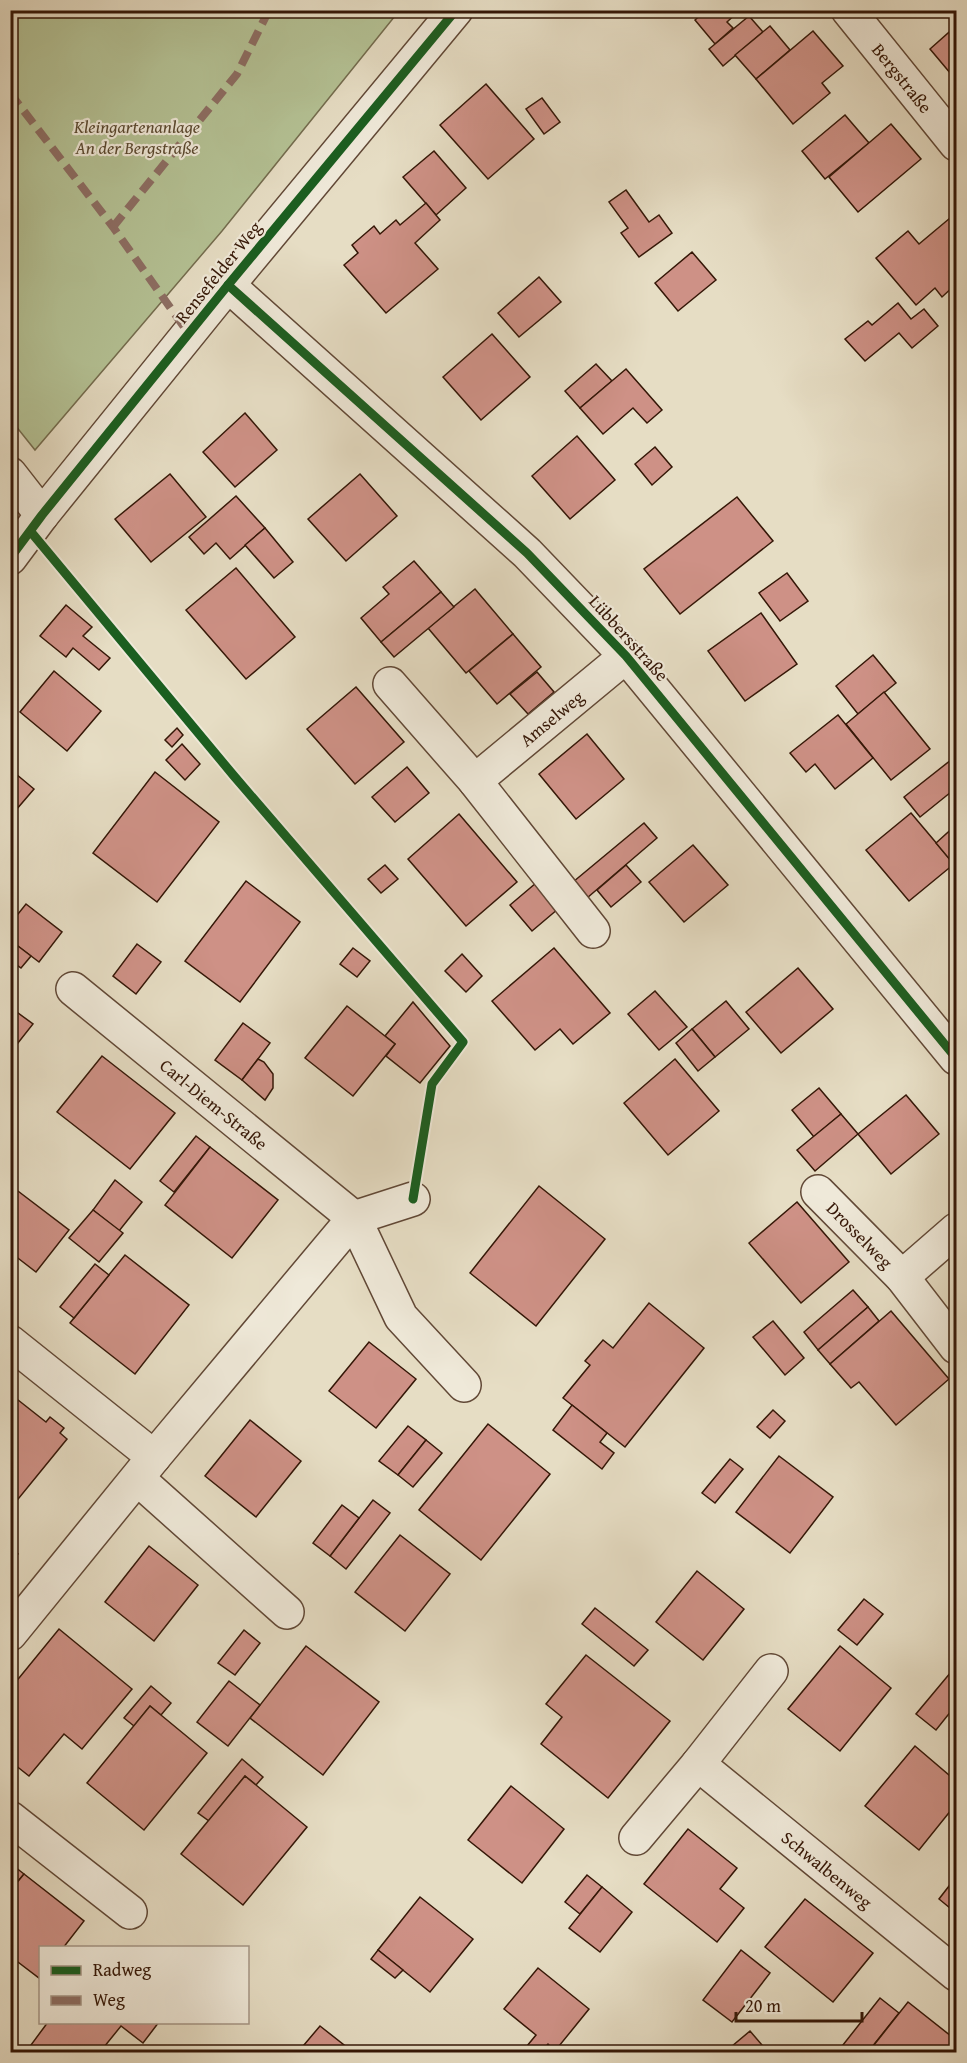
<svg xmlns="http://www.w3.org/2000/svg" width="967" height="2063" viewBox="0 0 967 2063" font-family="'Gentium Book Plus',serif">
<rect width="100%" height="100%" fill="#e6ddc4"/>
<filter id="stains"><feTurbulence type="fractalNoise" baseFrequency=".00333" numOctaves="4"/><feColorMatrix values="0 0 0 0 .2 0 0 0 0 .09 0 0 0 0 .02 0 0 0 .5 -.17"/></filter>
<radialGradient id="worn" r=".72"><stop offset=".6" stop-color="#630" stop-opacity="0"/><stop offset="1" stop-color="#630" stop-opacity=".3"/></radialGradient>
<path fill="#b4c194" stroke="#746c4e" stroke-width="1.5" d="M10,11H399L222,231L35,450L11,420Z"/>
<g fill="#ce9186" stroke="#351707" stroke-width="1.5">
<path d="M706,10H740L727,22L733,28L715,44L695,20Z"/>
<path d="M749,16L763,32L723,66L709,49Z"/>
<path d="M770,26L790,50L756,79L735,55Z"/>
<path d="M956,26V80L930,49Z"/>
<path d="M813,31L843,66L822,83L830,93L793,124L756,79Z"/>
<path d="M486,84L534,139L488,179L440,125Z"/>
<path d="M542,98L560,122L544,134L526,109Z"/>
<path d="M845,115L869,143L825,179L802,151Z"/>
<path d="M891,124L921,159L858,212L829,177Z"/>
<path d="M434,151L466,188L436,215L403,177Z"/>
<path d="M626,190L649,222L659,215L672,233L639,257L621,233L628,228L609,202Z"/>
<path d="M426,203L440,220L415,243L438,269L386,313L344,265L358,253L352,245L374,226L380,234L396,220L400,225Z"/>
<path d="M956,213V284L942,297L935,288L916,305L876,258L908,231L919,244Z"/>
<path d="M692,252L716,280L678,311L655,283Z"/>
<path d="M539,277L561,302L519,337L498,313Z"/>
<path d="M898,303L911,319L924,309L938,326L912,348L899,333L865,361L845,339L868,321L872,325Z"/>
<path d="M492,334L530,377L481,420L443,377Z"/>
<path d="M596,364L612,381L580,408L565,391Z"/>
<path d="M626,369L662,410L647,423L633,408L603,434L580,408Z"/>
<path d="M245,413L277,450L235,487L203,452Z"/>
<path d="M577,436L615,480L570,519L532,476Z"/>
<path d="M655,447L672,467L652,485L635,464Z"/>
<path d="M170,474L206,517L151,562L115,519Z"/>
<path d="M360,474L397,516L346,561L308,519Z"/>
<path d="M236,496L265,528L230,559L216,543L204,554L189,537Z"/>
<path d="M737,497L773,541L680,614L644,569Z"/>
<path d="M265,528L293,562L274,578L245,545Z"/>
<path d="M414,561L441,592L381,642L361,618L389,594L383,587Z"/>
<path d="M236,568L295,637L246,679L186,610Z"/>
<path d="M787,573L808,601L780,621L759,593Z"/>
<path d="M475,589L513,634L466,673L428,628Z"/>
<path d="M441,592L454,607L394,657L381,642Z"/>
<path d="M66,605L92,627L83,636L110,658L99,670L73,648L66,657L40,636Z"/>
<path d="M761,613L797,664L745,701L708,651Z"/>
<path d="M513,634L541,667L497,704L469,671Z"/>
<path d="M873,655L896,683L858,714L836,686Z"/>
<path d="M54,671L101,711L67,751L20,712Z"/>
<path d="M537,672L554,692L528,714L510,694Z"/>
<path d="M356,687L404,742L355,784L307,729Z"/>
<path d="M884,692L930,749L891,780L846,724Z"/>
<path d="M838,715L873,758L835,789L815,764L806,772L790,753Z"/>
<path d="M177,728L183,735L172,747L165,740Z"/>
<path d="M587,734L624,779L576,819L539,774Z"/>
<path d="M182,744L200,764L185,780L166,760Z"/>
<path d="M956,756V788L920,817L904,797Z"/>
<path d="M407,767L429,793L395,822L372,797Z"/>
<path d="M10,769L34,789L10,817Z"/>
<path d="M155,772L219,822L157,902L93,853Z"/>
<path d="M911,813L954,864L909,901L866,850Z"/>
<path d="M459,814L517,882L466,926L408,859Z"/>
<path d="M644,823L657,838L587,898L573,882Z"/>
<path d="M956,825V867L936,843Z"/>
<path d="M693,845L728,885L684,922L649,882Z"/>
<path d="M385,865L398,879L381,893L368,879Z"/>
<path d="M626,865L641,882L611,907L597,890Z"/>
<path d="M246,881L300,922L240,1002L185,961Z"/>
<path d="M536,883L558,909L532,931L510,905Z"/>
<path d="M26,904L62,932L39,962L10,940V924Z"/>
<path d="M10,940L31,956L21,968L10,960Z"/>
<path d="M137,944L161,962L136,994L113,976Z"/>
<path d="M353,948L370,961L357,977L340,964Z"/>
<path d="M554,948L610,1013L573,1044L560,1029L535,1050L492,1001Z"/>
<path d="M462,954L482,976L466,992L445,971Z"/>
<path d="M798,968L833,1009L781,1053L746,1012Z"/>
<path d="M655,991L687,1027L659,1050L628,1014Z"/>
<path d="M726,1001L749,1029L715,1057L692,1029Z"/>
<path d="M413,1002L450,1046L420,1083L386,1056L395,1044L385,1036Z"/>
<path d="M347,1006L395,1044L353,1096L305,1058Z"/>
<path d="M10,1007L33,1024L10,1053Z"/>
<path d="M243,1023L270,1043L242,1080L215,1060Z"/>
<path d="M692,1029L715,1057L698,1071L676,1043Z"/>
<path d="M102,1056L175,1113L130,1169L57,1112Z"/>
<path d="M258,1059L264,1062L273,1074V1088L265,1100L242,1080Z"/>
<path d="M675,1059L719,1111L668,1155L624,1103Z"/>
<path d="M819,1088L841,1114L814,1137L792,1110Z"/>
<path d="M906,1095L939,1134L891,1174L858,1134Z"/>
<path d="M841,1114L858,1134L815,1171L797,1150Z"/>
<path d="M196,1136L210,1147L174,1192L160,1181Z"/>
<path d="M210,1147L278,1200L232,1258L165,1205Z"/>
<path d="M115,1180L142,1202L119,1231L93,1210Z"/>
<path d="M10,1185L69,1230L36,1272L10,1252Z"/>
<path d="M539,1186L605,1239L536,1326L470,1273Z"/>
<path d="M797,1202L849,1262L801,1303L749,1243Z"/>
<path d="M93,1210L123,1233L99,1262L69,1238Z"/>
<path d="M125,1255L189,1305L135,1374L70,1323Z"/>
<path d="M95,1264L109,1275L74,1318L60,1307Z"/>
<path d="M853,1290L868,1307L818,1350L804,1332Z"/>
<path d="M649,1303L704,1348L625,1447L563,1398L590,1365L585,1361L603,1340L613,1348Z"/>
<path d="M868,1307L879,1321L830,1364L818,1350Z"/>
<path d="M891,1311L949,1379L896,1425L859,1382L851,1388L830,1364Z"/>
<path d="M773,1321L804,1358L785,1375L753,1337Z"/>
<path d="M369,1342L416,1379L376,1428L329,1391Z"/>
<path d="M13,1396L46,1422L50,1417L64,1428L60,1433L67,1439L10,1509V1398Z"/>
<path d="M572,1405L607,1433L600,1442L614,1453L602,1469L553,1430Z"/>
<path d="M773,1410L785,1421L770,1438L757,1427Z"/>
<path d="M250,1420L301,1461L256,1517L205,1476Z"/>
<path d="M488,1424L550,1474L481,1560L419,1510Z"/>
<path d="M408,1426L426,1440L398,1475L379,1461Z"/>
<path d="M426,1440L442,1453L413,1487L398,1475Z"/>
<path d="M779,1456L833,1497L790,1553L736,1512Z"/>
<path d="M730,1459L743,1469L715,1503L702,1493Z"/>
<path d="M373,1500L390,1513L346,1569L330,1556Z"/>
<path d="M342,1505L359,1518L330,1556L313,1543Z"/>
<path d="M400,1535L450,1574L405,1631L355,1592Z"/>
<path d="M149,1546L198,1585L154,1641L105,1602Z"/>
<path d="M10,1548L18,1554L10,1564Z"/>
<path d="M697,1571L744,1609L703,1660L656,1622Z"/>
<path d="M864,1599L883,1614L857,1645L838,1630Z"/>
<path d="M595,1608L648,1650L634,1666L582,1624Z"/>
<path d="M59,1629L132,1689L82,1749L64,1734L29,1776L10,1761V1689Z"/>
<path d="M244,1630L260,1643L235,1675L218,1663Z"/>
<path d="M306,1646L379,1702L323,1775L250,1718Z"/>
<path d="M840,1646L891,1688L840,1751L788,1709Z"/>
<path d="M586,1655L670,1721L608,1798L541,1744L562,1717L546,1704Z"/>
<path d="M956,1666V1705L936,1730L916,1714Z"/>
<path d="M229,1681L260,1705L228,1746L197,1722Z"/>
<path d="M151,1686L171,1703L161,1715L150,1706L134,1726L124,1718Z"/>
<path d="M150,1706L207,1753L144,1830L87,1783Z"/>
<path d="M915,1746L956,1781V1804L919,1850L865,1806Z"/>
<path d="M242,1759L263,1777L256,1785L245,1776L209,1821L198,1813Z"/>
<path d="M245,1776L307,1827L243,1905L181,1854Z"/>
<path d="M511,1786L564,1829L522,1883L468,1840Z"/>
<path d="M688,1829L737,1868L720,1889L744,1908L717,1942L644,1884Z"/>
<path d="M10,1863L24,1874L10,1891Z"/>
<path d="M24,1874L84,1921L63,1948H40V1976L39,1978L10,1956V1891Z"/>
<path d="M587,1875L602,1887L580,1914L565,1902Z"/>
<path d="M956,1877V1913L939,1899Z"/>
<path d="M602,1887L632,1912L600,1952L569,1928Z"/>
<path d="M420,1897L473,1939L430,1992L378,1950Z"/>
<path d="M805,1899L873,1953L833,2002L765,1947Z"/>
<path d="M378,1950L403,1970L395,1978L371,1959Z"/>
<path d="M741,1950L770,1973L732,2022L703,2000Z"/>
<path d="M538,1968L589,2009L555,2051L548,2044L541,2052H522L536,2035L504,2009Z"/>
<path d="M880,1998L899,2013L868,2052H843L839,2050Z"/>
<path d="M908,2002L956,2040V2052H873L870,2050Z"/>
<path d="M48,2022H159L143,2043L121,2026L100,2052H32L28,2049Z"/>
<path d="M320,2026L353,2052H298Z"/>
<path d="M750,2031L768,2052H725Z"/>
</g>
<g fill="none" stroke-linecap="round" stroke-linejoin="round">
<defs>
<g id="minor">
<path id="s1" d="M848,10L956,144"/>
<path d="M228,285L527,553L626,656L956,1058"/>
<path d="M10,474L42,515"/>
<path d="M10,558L42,515L228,285L456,10"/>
<path d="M390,684L475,781L593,931"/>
<path id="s2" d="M475,781L626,656"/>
<path id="s3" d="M73,989L354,1218L401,1317L464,1385"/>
<path id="s4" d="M818,1192L902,1277L956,1347"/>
<path d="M902,1277L956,1230"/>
<path d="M10,1342L154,1457"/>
<path d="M138,1479L287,1612"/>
<path d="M10,1634L154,1457L354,1218L413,1199"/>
<path id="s5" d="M771,1671L698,1764L956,1974"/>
<path d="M10,1818L130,1912"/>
<path d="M636,1838L698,1764"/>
</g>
</defs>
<use href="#minor" stroke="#614836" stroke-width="36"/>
<use href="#minor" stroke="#efe9d9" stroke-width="33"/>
<g stroke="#8d6e63" stroke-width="8" stroke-dasharray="15 8" stroke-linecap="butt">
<path d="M10,93L113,227L189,334"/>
<path d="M113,227L237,74L269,10"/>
</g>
<defs>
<g id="cycleway">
<path d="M228,285L527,553L626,656L956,1058"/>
<path d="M31,532L234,776L463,1042L432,1084L413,1199"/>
<path d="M10,558L42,515L228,285L456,10"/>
</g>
</defs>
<use href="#cycleway" stroke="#efe9d9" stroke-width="13"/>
<use href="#cycleway" stroke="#1b5e20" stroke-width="9"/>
</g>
<g text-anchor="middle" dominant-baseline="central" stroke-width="4.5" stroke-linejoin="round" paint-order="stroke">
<g font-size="18" fill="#351707" stroke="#efe9d9">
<text stroke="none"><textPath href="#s1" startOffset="87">Bergstraße</textPath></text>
<text transform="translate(218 272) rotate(-51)">Rensefelder Weg</text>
<text transform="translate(629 638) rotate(48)">Lübbersstraße</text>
<text stroke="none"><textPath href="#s2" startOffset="99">Amselweg</textPath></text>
<text stroke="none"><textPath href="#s3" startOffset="182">Carl-Diem-Straße</textPath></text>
<text stroke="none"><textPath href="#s4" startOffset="60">Drosselweg</textPath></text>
<text stroke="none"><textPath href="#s5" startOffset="285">Schwalbenweg</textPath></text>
</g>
<g font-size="18" font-style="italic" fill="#5b4a31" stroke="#efe9d9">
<text x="137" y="126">Kleingartenanlage<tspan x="137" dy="21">An der Bergstraße</tspan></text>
</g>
</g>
<rect width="967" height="2063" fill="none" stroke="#e6ddc4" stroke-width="36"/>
<rect x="12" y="12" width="943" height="2039" fill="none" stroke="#351707" stroke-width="3"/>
<rect x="18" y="18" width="931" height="2027" fill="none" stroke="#351707" stroke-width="1.5"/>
<rect x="39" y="1946" width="210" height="78" fill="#efe9d9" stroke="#a59585" stroke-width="1.5"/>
<rect x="51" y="1966" width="30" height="9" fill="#1b5e20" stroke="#a59585" stroke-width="1.5"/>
<text x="93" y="1976" font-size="18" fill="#351707">Radweg</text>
<rect x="51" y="1996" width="30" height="9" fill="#8d6e63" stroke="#a59585" stroke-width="1.5"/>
<text x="93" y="2006" font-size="18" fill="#351707">Weg</text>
<path d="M736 2012v9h126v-9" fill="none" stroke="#351707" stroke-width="3"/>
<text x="745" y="2012" font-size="18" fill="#351707" stroke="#efe9d9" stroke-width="4.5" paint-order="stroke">20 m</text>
<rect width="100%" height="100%" filter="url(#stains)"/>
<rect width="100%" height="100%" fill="url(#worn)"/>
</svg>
